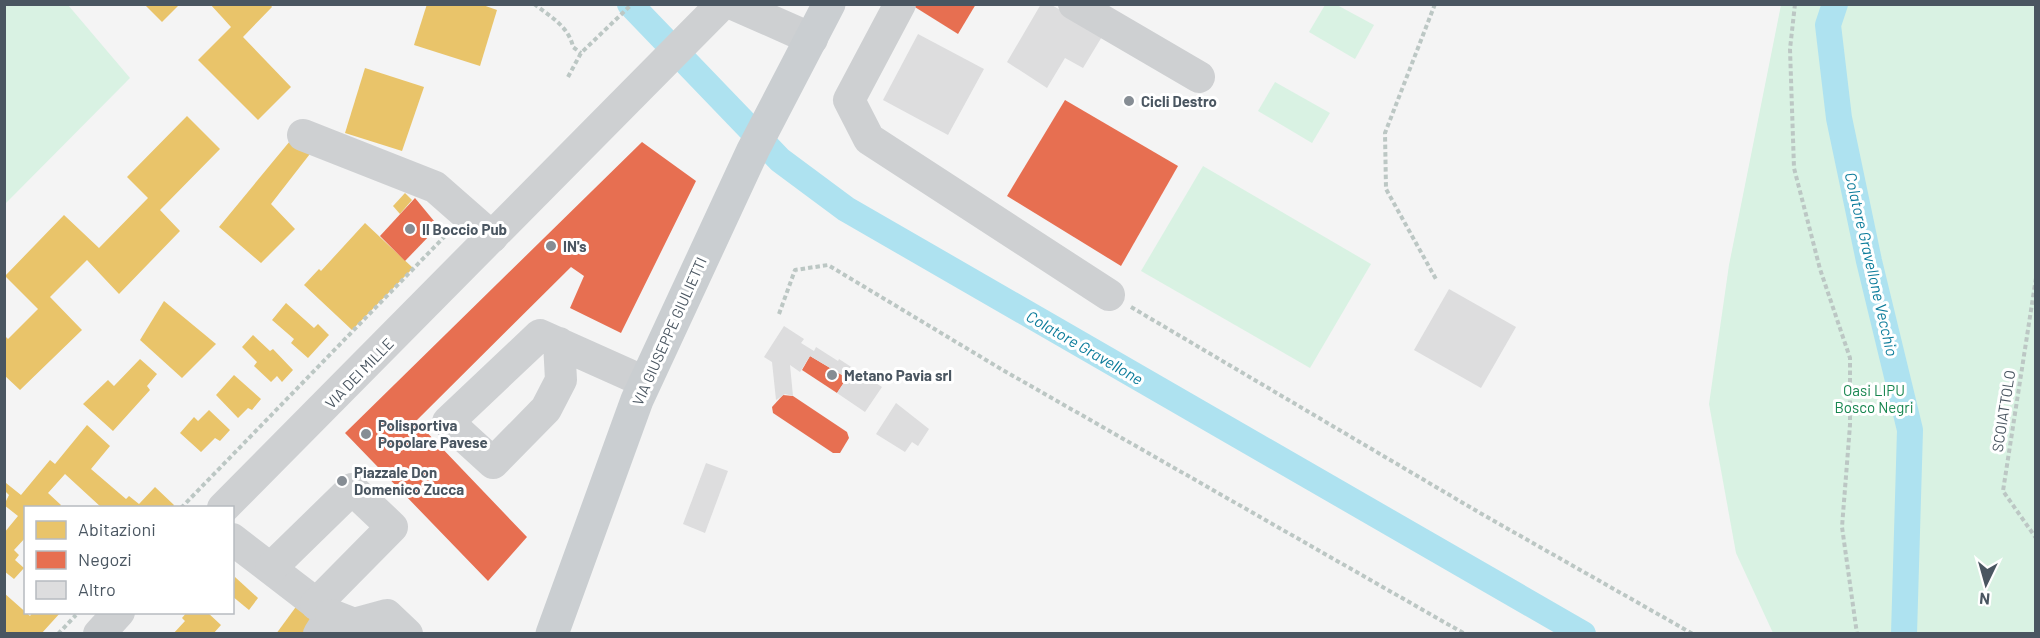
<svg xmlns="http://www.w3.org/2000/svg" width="2040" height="638" viewBox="0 0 2040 638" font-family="Barlow,sans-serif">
<rect width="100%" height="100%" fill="#f4f4f4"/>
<g fill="#d9f2e3">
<path d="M5,4L68,5L130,78L5,204Z"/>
<path d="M1325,5H1337L1374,25L1355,59L1309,32Z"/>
<path d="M1781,5H2035V633H1773L1736,553L1709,404L1729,265Z"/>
<path d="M1275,82L1330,113L1312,143L1258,111Z"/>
<path d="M1203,166L1371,264L1310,368L1141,271Z"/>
</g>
<g fill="#e9c46a">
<path d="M144,4H180L162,22Z"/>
<path d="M210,4H270L272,7L243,37L291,87L258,120L198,60L231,27Z"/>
<path d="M427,4H480L497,10L480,66L414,45Z"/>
<path d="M365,68L424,87L402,151L345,133Z"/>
<path d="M187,116L220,149L160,210L180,231L119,294L87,260L50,297L82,330L20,390L4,375V335L8,339L38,309L5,276L64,215L99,248L148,198L127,177Z"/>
<path d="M290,141L313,150L271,204L295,229L261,263L219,227Z"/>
<path d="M405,193L412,200L400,214L393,206Z"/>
<path d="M365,223L413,268L352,330L304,285L319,269L321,271Z"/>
<path d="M164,301L216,344L182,378L140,340Z"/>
<path d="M286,303L314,328L318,324L329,335L308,358L291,343L294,339L272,320Z"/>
<path d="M253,335L270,351L273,349L293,370L282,382L277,376L271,382L254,366L257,362L242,347Z"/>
<path d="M140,359L157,374L147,386L150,390L113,431L83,404L108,380L114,386Z"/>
<path d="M234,375L261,399L252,410L248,408L238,418L216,395Z"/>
<path d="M209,410L230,430L220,441L215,438L201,452L180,433L194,417L198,421Z"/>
<path d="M87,425L110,446L91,469L126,499L129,496L139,504L155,487L174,505L172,508H102L65,474L48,493L61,505L59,508H26V537L14,550L19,555L15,560L24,568L14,579L4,571V533L18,516L4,505L9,495L4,490V486L6,483L21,495L50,460L55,464Z"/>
<path d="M235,577L258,598L249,610L232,596Z"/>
<path d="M4,593L30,616L33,612H61L41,634H4Z"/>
<path d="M298,604L317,620L307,634H276Z"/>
<path d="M187,612H207L221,625L213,634H173L185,621L182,618Z"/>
</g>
<g fill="#e76f51">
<path d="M910,4H976L958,34Z"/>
<path d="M1065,100L1178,166L1121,266L1007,196Z"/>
<path d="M642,142L696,181L621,333L570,308L584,276L571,267L416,421L527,537L488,581L345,433Z"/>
<path d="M415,198L434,221L433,232L405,261L380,236Z"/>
<path d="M810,356L847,378L837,393L802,370Z"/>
<path d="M783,395L793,396L847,432L849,438L840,453H833L773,413L772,407Z"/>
</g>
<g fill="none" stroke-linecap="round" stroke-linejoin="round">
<g stroke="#aee2f0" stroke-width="26">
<path d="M630,4L780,160L846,209L1583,634"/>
<path d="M1835,4L1828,25L1839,118L1869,261L1910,430L1904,634"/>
</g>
</g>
<g fill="#ddddde">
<path d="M1041,4H1050L1103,35L1083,68L1065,58L1047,88L1007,62Z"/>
<path d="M918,34L984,69L948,135L883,100Z"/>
<path d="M1449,289L1516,327L1481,388L1414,350Z"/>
<path d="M784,326L804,339L801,343L814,351L816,347L838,361L839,359L882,387L865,412L837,393L847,378L810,356L800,372L790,365L793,396L785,394L776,400L772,362L764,357Z"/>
<path d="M896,403L929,429L918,446L912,442L905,452L876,434Z"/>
<path d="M706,463L728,471L705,533L683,524Z"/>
</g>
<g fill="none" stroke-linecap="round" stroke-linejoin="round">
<g stroke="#bcc7c4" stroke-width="4" stroke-dasharray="4.5 3" stroke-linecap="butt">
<path d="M534,4C550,16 569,27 573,47L581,53"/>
<path d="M1435,4L1385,133L1386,189L1437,281"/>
<path d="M1795,4L1790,49L1794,168L1820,269L1850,358V425L1842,527L1857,634"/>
<path d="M568,77L581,53L632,4"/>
<path d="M2036,278L2003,491L2036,538"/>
<path d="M1131,307L1480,513L1693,634"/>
<path d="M779,314L795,270L828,265L1001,369L1465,634"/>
<path d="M181,508L448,233"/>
<path d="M58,634L76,615"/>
</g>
<g stroke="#ced0d2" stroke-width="32">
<path d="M733,4L812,39"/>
<path d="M900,4L849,100L869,139L1109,295"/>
<path d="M1074,4L1199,77"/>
<path d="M303,135L435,187L492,237"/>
<path d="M559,343L561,380L546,409L493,463L448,422L540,335L645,382"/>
<path d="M223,508L722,4"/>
<path d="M232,539L331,615L319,634"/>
<path d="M271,568L352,489L392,527L316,604"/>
<path d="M331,615L354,624L387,615L407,634"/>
<path d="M99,634L119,612"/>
</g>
<path stroke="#caced1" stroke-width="33" d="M552,634L637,400L753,150L829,4"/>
</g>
<g fill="#868d94" stroke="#fff" stroke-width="2">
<circle cx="1129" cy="101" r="6"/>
<circle cx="410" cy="229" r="6"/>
<circle cx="551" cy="246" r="6"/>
<circle cx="832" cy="375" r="6"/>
<circle cx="366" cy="434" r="6"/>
<circle cx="342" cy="481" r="6"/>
</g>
<g text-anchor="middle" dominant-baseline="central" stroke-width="6" stroke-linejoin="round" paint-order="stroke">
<g font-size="15" font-weight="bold" fill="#4a5661" stroke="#fff" text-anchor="start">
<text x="1141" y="101">Cicli Destro</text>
<text x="422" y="229">Il Boccio Pub</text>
<text x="563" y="246">IN's</text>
<text x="844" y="375">Metano Pavia srl</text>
<text x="378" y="425">Polisportiva<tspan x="378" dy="17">Popolare Pavese</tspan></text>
<text x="354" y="472">Piazzale Don<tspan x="354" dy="17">Domenico Zucca</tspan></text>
</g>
<g font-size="15" fill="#4a5661" stroke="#fff">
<text transform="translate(669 331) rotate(-66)">VIA GIUSEPPE GIULIETTI</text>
<text transform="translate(359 373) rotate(-46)">VIA DEI MILLE</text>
<text transform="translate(2003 411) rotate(-81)">SCOIATTOLO</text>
</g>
<g font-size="15" fill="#17864f" stroke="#fff">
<text x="1874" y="390">Oasi LIPU<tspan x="1874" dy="17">Bosco Negri</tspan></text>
</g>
<g font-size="16" font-style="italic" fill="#0c7c9b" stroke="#fff">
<text transform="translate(1872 264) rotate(77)">Colatore Gravellone Vecchio</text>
<text transform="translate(1085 347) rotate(30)">Colatore Gravellone</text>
</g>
</g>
<rect width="2040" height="638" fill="none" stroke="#4a5661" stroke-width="12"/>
<rect x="24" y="506" width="210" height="108" fill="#ffffff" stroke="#b7bbc0" stroke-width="1.5"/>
<rect x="36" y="521" width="30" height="18" fill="#e9c46a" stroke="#b7bbc0" stroke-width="1.5"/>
<text x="78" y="536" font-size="18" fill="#4a5661">Abitazioni</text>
<rect x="36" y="551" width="30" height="18" fill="#e76f51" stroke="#b7bbc0" stroke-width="1.5"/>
<text x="78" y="566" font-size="18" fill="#4a5661">Negozi</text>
<rect x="36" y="581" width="30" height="18" fill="#ddddde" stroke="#b7bbc0" stroke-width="1.5"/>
<text x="78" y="596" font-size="18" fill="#4a5661">Altro</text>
<g transform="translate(1986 584) rotate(185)" stroke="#ffffff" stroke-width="4.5" paint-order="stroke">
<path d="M0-4.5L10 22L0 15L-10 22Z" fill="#4a5661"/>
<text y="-9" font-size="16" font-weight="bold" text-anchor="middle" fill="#4a5661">N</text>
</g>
</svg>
